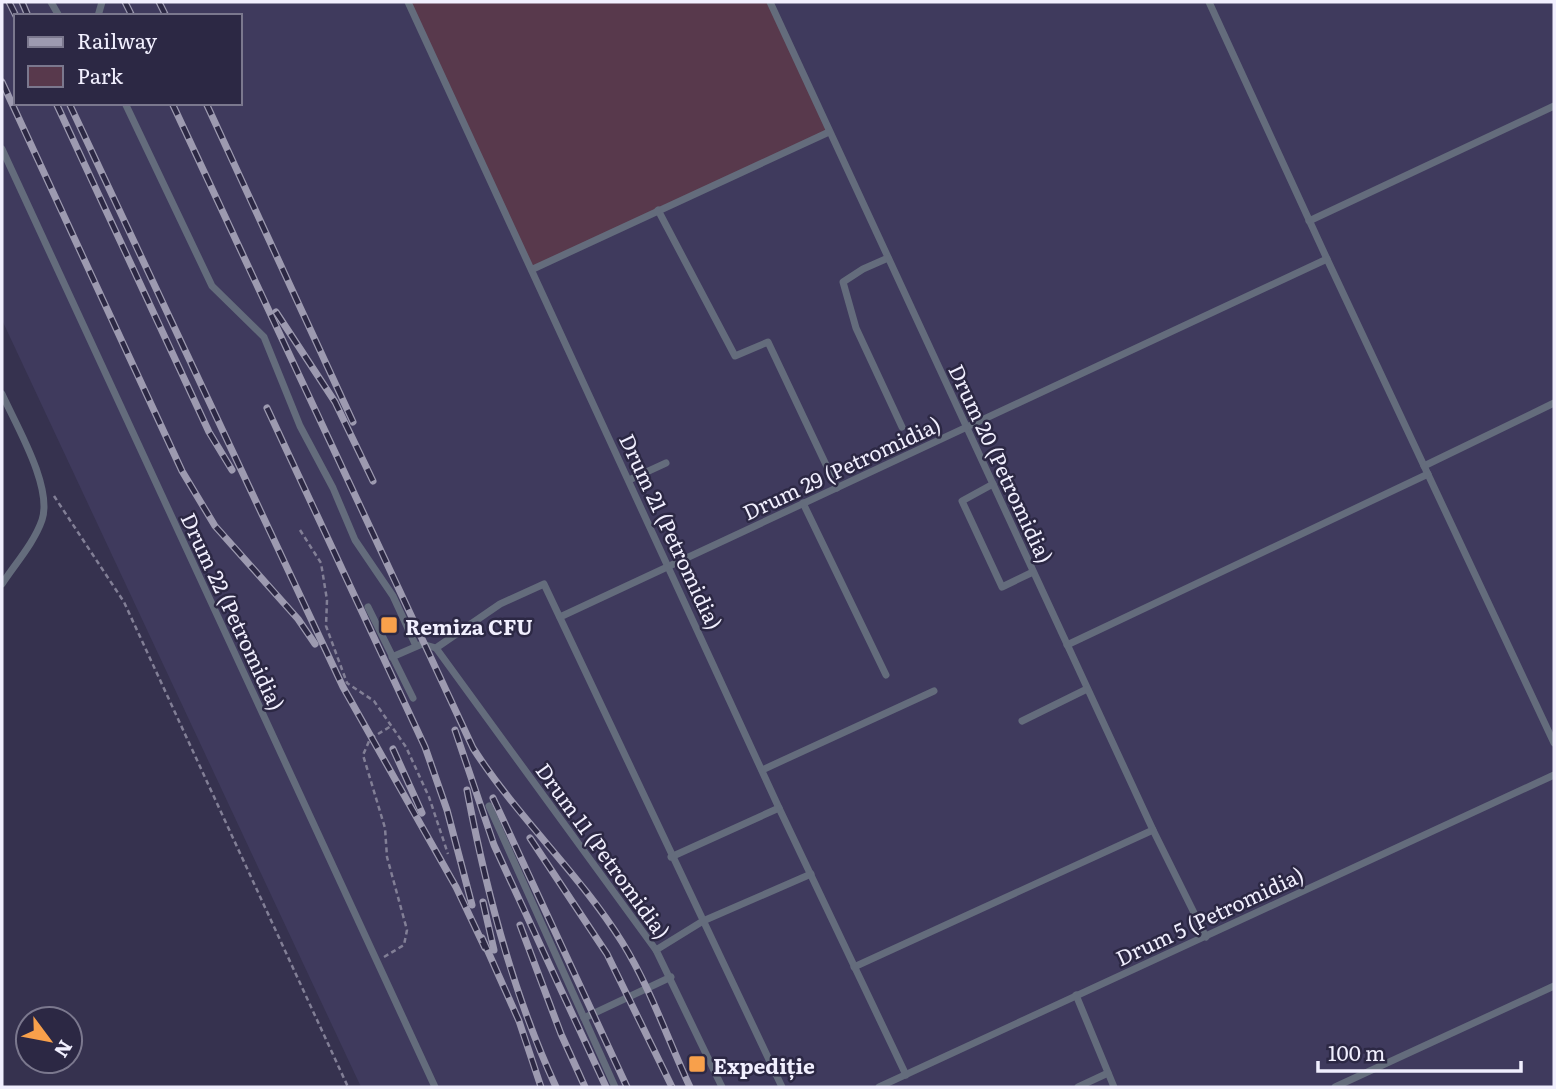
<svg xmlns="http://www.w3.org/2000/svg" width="1556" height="1089" viewBox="0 0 1556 1089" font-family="Literata,serif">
<rect width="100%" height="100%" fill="#36324f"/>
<path fill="#3f3a5d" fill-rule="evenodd" d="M2,2H1554V1087H361L2,320ZM16,16H240V103H16Z"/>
<path fill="#58394c" d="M408,2H769L829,132L533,269Z"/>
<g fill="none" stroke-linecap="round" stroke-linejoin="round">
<g stroke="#827f96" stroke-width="2.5" stroke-dasharray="5 3.5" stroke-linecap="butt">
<path d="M54,496L124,602L348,1087"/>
<path d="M300,530L321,563L327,600L326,626L347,683L374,701L406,747L429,797L448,854"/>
<path d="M384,957L404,945L407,930L387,857L385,828L363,755L370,739L391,726"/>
</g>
<g stroke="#646c7c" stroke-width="7">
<path d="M51,2L59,16"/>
<path d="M408,2L779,808L906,1075"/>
<path d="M770,2L1153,830L1206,937"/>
<path d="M1209,2L1327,259L1554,743"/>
<path d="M98,16L102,2"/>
<path d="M125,103L212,286L264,337L300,426L333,488L355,540L393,596L416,646"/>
<path d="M2,149L435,1087"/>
<path d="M658,210L735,356L768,342L837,488"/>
<path d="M1309,221L1554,106"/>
<path d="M888,258L863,269L843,282L856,328L902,427"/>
<path d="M533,269L829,132"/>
<path d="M2,394C16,425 53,487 42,520C34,543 15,564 2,584"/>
<path d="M1424,466L1554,403"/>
<path d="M629,480L666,463"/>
<path d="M993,484L962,501L1002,587L1033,572"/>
<path d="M803,503L886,675"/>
<path d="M368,607L413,698"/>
<path d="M560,617L1327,259"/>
<path d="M1067,645L1428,474"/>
<path d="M436,648L656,950L722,1087"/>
<path d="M392,657L422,644L436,648L500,604L544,584L782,1087"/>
<path d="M1022,721L1087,689"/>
<path d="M762,770L934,691"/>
<path d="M489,806L615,1087"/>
<path d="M671,857L779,808"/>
<path d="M656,950L703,921L811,874"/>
<path d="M854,967L1153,830"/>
<path d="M1076,995L1114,1087"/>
<path d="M584,1018L671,977"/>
<path d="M879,1087L1554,775"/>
<path d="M1078,1087L1108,1073"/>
<path d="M1335,1087L1554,986"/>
</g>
<defs>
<g id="rail">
<path d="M9,2L16,16"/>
<path d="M22,2L28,16"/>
<path d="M125,2L132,16"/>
<path d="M159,2L166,16"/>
<path d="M2,82L182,471L215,526L298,619L315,644"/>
<path d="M56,103L209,432L232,470"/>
<path d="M69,103L343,687L456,887L485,948"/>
<path d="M172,103L473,748C517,817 579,873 622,942C650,987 668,1040 690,1087"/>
<path d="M206,103L353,422"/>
<path d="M276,312L335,402L373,481"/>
<path d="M267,408L425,747L447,810L472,905"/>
<path d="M455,730L494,845L606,1087"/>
<path d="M393,749L422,813"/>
<path d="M467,790C486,891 513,994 556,1087"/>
<path d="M493,798L627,1087"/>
<path d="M530,838L607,954L672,1087"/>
<path d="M483,902L494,950"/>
<path d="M520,925L561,1034L585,1087"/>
<path d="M482,938L519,1021L541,1087"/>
</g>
</defs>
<use href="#rail" stroke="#9d9ab0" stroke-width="7"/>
<use href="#rail" stroke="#2c2844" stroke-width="4.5" stroke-dasharray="13" stroke-linecap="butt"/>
</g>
<g fill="#f8a04b" stroke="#2c2844" stroke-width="2.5">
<rect x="380" y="616" width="18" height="18" rx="3.5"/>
<rect x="688" y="1055" width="18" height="18" rx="3.5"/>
</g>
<g text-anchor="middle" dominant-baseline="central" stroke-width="5" stroke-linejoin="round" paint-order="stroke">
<g font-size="21" fill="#f1effe" stroke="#2c2844">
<text transform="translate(1002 463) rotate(65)">Drum 20 (Petromidia)</text>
<text transform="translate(841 467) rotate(-25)">Drum 29 (Petromidia)</text>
<text transform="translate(672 531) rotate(65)">Drum 21 (Petromidia)</text>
<text transform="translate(234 611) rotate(65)">Drum 22 (Petromidia)</text>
<text transform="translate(604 850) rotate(54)">Drum 11 (Petromidia)</text>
<text transform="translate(1209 915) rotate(-25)">Drum 5 (Petromidia)</text>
</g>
<g font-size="21" font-weight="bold" fill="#f1effe" stroke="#2c2844" text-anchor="start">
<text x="405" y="625">Remiza CFU</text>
<text x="713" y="1064">Expediție</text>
</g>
</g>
<rect width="1556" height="1089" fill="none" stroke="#f1effe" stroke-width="7"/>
<rect x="14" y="14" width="228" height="91" fill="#2c2844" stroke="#7b788e" stroke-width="2"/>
<rect x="28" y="37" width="35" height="10" fill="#9d9ab0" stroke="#7b788e" stroke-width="2"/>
<text x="77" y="49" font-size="21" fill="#f1effe">Railway</text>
<rect x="28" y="66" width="35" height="21" fill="#58394c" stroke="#7b788e" stroke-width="2"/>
<text x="77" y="84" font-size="21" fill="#f1effe">Park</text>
<g transform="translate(49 1040) rotate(122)"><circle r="33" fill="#2c2844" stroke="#7b788e" stroke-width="2"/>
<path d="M0-5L12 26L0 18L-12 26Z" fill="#f8a04b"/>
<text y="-10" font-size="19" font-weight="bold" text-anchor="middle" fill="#f1effe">N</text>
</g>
<path d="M1318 1061v10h203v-10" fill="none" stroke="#f1effe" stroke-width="3.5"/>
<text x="1328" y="1061" font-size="21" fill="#f1effe" stroke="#2c2844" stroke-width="5" paint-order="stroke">100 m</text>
</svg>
